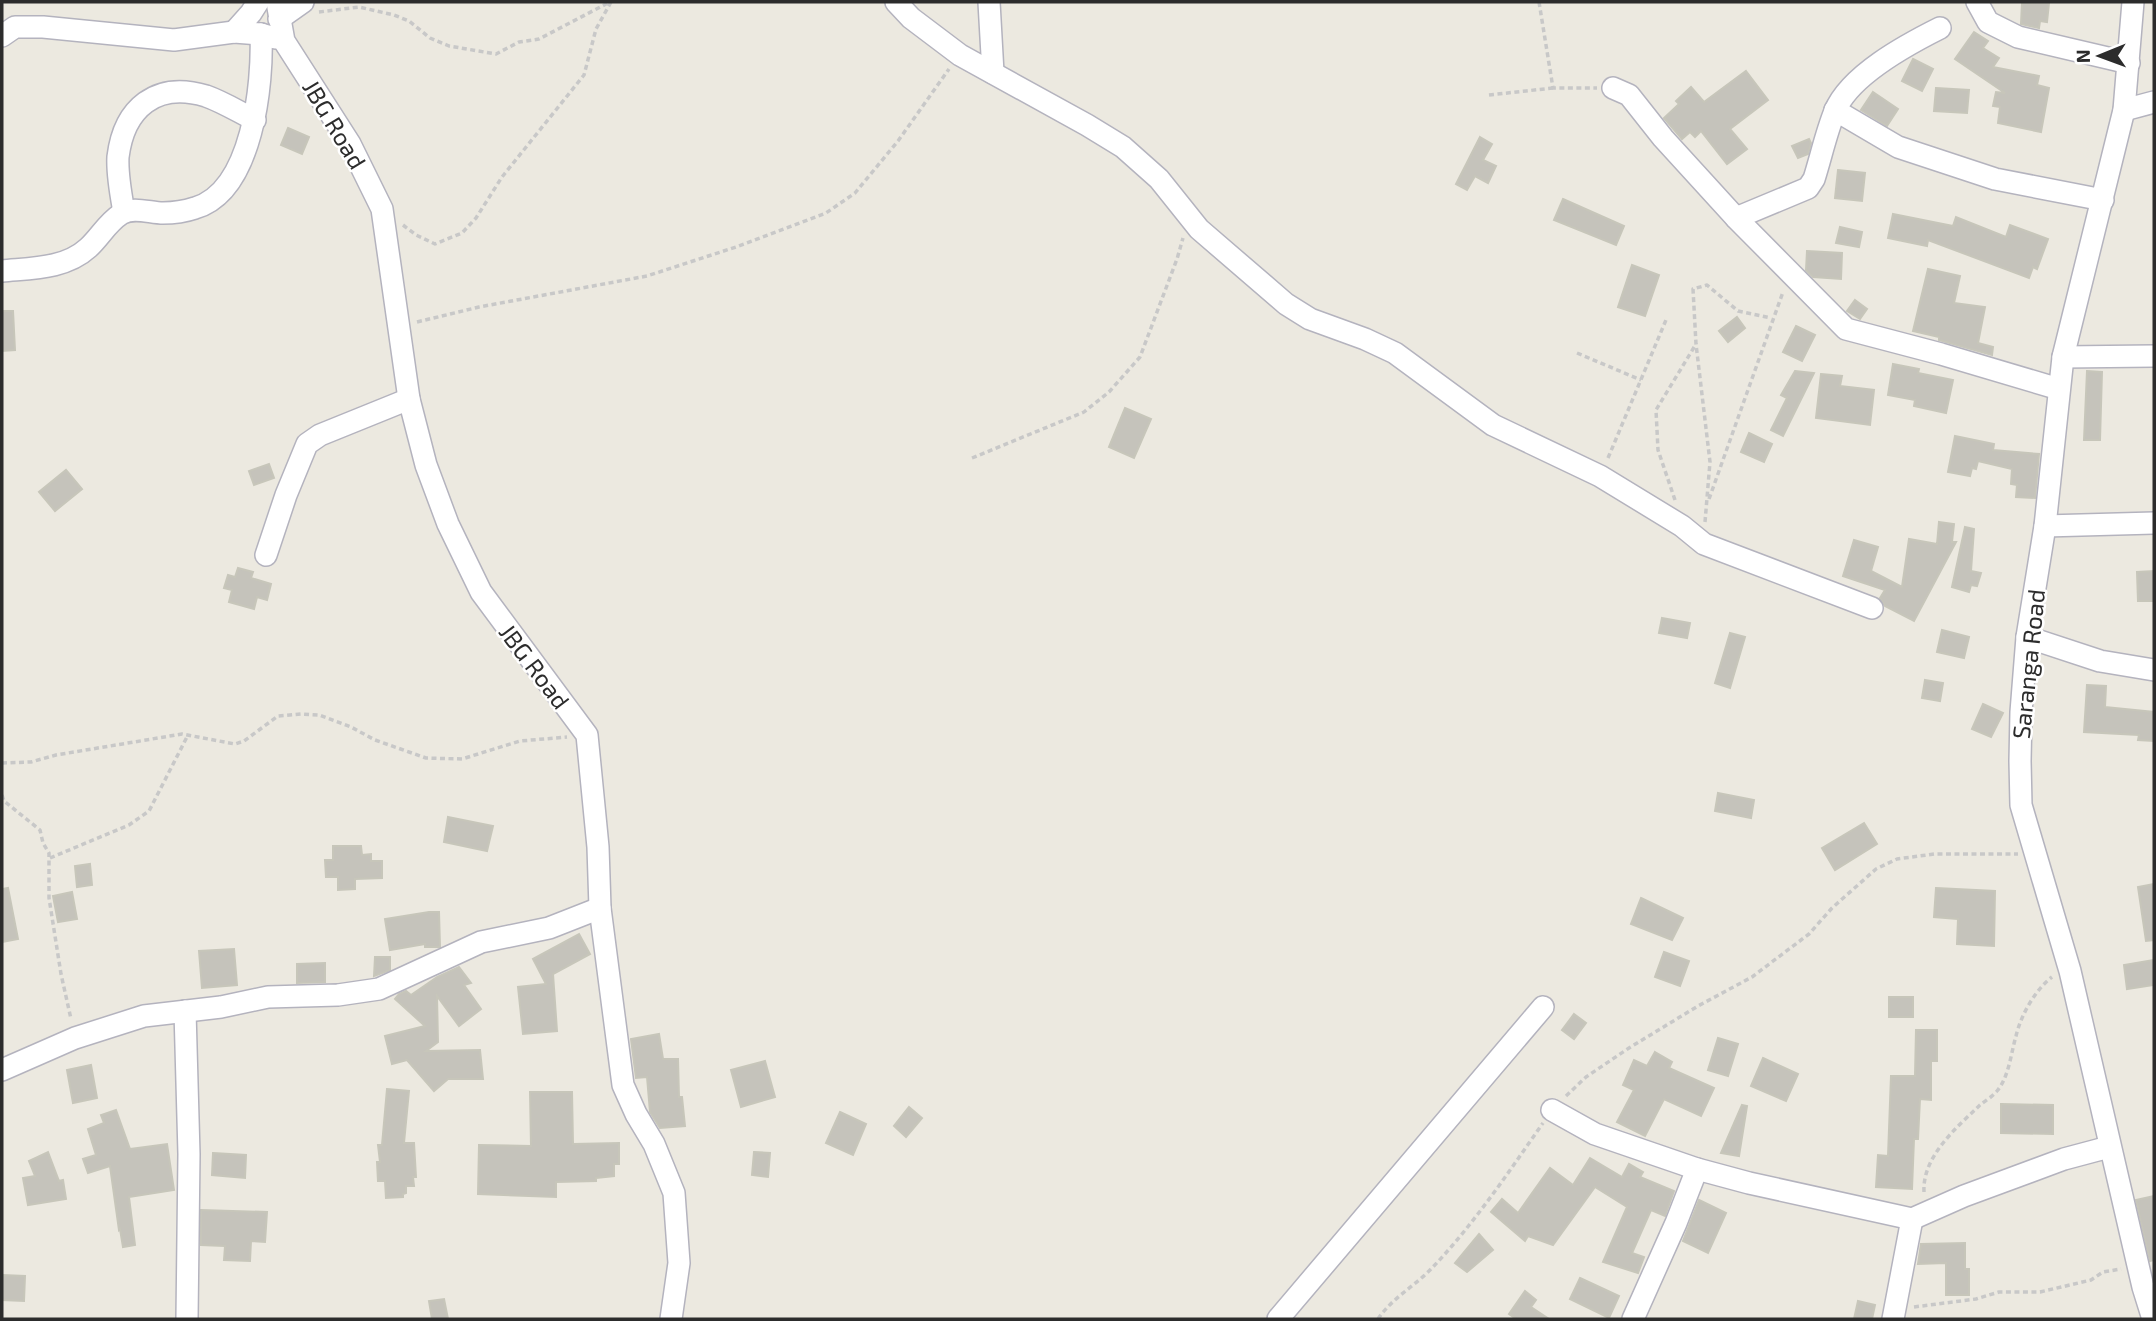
<svg xmlns="http://www.w3.org/2000/svg" width="2156" height="1321" viewBox="0 0 2156 1321" font-family="'Exo 2',sans-serif">
<rect width="100%" height="100%" fill="#ece9e0"/>
<g fill="#c5c3bb" stroke="#c7c6ba" stroke-width="2">
<path d="M2022,2L2049,3L2047,22L2040,21L2039,28L2021,24Z"/>
<path d="M1974,32L1988,41L1983,48L1999,58L1993,67L2039,76L2037,85L2049,88L2041,132L1998,123L2000,107L1993,106L1996,92L2005,93L1955,59Z"/>
<path d="M1913,59L1933,69L1922,91L1902,81Z"/>
<path d="M1746,71L1768,100L1730,129L1747,149L1727,164L1701,131L1695,137L1690,132L1682,139L1664,118L1679,104L1676,101L1691,87L1704,102Z"/>
<path d="M1936,88L1969,90L1967,113L1934,111Z"/>
<path d="M1873,92L1898,109L1887,126L1861,110Z"/>
<path d="M288,128L309,137L302,154L281,145Z"/>
<path d="M1480,137L1492,144L1483,160L1496,166L1488,183L1475,176L1467,190L1456,184Z"/>
<path d="M1809,139L1811,143L1808,154L1798,158L1792,146Z"/>
<path d="M1838,170L1865,173L1862,201L1835,198Z"/>
<path d="M1563,199L1624,226L1616,245L1554,220Z"/>
<path d="M1893,214L1953,226L1956,217L2006,237L2010,225L2048,239L2037,269L2033,267L2029,278L1928,240L1927,246L1888,238Z"/>
<path d="M1840,227L1862,232L1859,247L1836,243Z"/>
<path d="M1807,251L1842,253L1841,279L1813,277L1806,270Z"/>
<path d="M1632,265L1659,275L1645,316L1618,307Z"/>
<path d="M1928,269L1960,276L1954,303L1985,307L1978,343L1993,347L1992,355L1939,340V337L1913,331Z"/>
<path d="M1855,300L1867,309L1860,319L1847,311Z"/>
<path d="M2,311H13L15,350L2,351Z"/>
<path d="M1737,317L1745,328L1728,342L1719,331Z"/>
<path d="M1796,326L1815,335L1802,361L1783,352Z"/>
<path d="M1893,364L1919,369L1918,373L1953,380L1946,413L1914,406L1915,400L1888,395Z"/>
<path d="M1795,371L1814,373L1783,436L1771,430L1787,398L1781,395Z"/>
<path d="M2087,371L2102,372L2100,440H2084Z"/>
<path d="M1821,374L1842,376L1840,386L1874,390L1870,425L1816,418Z"/>
<path d="M1125,408L1151,419L1134,458L1109,447Z"/>
<path d="M1749,433L1772,444L1764,462L1741,452Z"/>
<path d="M1955,436L1994,444L1993,450L2039,454L2035,498L2016,497L2017,485L2011,484L2012,469L1978,461L1976,469L1972,468L1970,476L1948,472Z"/>
<path d="M269,464L274,478L254,485L249,471Z"/>
<path d="M66,470L82,489L55,511L39,492Z"/>
<path d="M1939,522L1954,524L1952,542H1956L1914,621L1885,606L1880,598L1885,590L1843,576L1854,540L1878,547L1871,571L1902,587L1909,539L1937,544Z"/>
<path d="M1965,527L1974,529L1971,571L1981,573L1977,586L1971,585L1969,592L1952,587Z"/>
<path d="M238,568L253,572L251,578L271,584L267,600L257,597L254,609L229,602L232,590L224,588L228,575L235,577Z"/>
<path d="M2154,571V601H2138L2137,572Z"/>
<path d="M1662,618L1690,623L1687,638L1659,633Z"/>
<path d="M1942,630L1969,637L1964,658L1937,652Z"/>
<path d="M1730,633L1745,637L1730,688L1715,683Z"/>
<path d="M1925,680L1943,683L1940,701L1922,698Z"/>
<path d="M2087,685L2106,686L2105,707L2154,712V741L2138,740L2139,735L2084,732Z"/>
<path d="M1983,704L2003,713L1991,737L1972,729Z"/>
<path d="M1718,793L1754,800L1751,818L1715,811Z"/>
<path d="M448,817L493,826L487,851L444,842Z"/>
<path d="M1864,823L1877,844L1835,870L1822,848Z"/>
<path d="M333,846H361L362,855L371,854V861H382V878L355,879V889L338,890V877H326L325,860H333Z"/>
<path d="M90,864L92,885L77,887L75,866Z"/>
<path d="M2154,884V940L2146,941L2138,887Z"/>
<path d="M8,888L18,939L2,942V889Z"/>
<path d="M1936,888L1995,891L1994,946L1957,944L1958,919L1934,917Z"/>
<path d="M72,892L77,919L58,922L53,896Z"/>
<path d="M1641,898L1683,918L1672,940L1631,924Z"/>
<path d="M429,912H439L440,947H425V944L390,950L385,919Z"/>
<path d="M579,934L590,954L553,974L557,1031L523,1034L518,987L546,984L533,959Z"/>
<path d="M234,949L237,985L202,988L199,951Z"/>
<path d="M1664,952L1689,961L1680,986L1655,977Z"/>
<path d="M375,957H390V970L374,976Z"/>
<path d="M2154,960V985L2127,989L2124,965Z"/>
<path d="M325,963V982L297,983V964Z"/>
<path d="M459,967L471,983L464,985L481,1009L459,1026L437,996L438,1042L426,1051L480,1050L483,1079H448L434,1091L407,1060L392,1064L385,1036L425,1026L395,999L399,994L406,991L411,995L437,977Z"/>
<rect x="1889" y="997" width="24" height="20"/>
<path d="M1574,1014L1586,1023L1574,1039L1562,1030Z"/>
<path d="M1916,1030H1937V1061H1931V1100L1920,1099L1918,1139H1914L1912,1189L1876,1187L1878,1155L1888,1156L1891,1076H1915Z"/>
<path d="M659,1034L663,1059H678L679,1097H682L685,1126L660,1128L650,1112L647,1077L636,1078L631,1039Z"/>
<path d="M1718,1038L1738,1044L1728,1076L1708,1070Z"/>
<path d="M1655,1052L1672,1062L1669,1068L1714,1088L1701,1116L1664,1099L1645,1136L1617,1122L1634,1090L1623,1085L1634,1060L1647,1066Z"/>
<path d="M1763,1058L1798,1074L1786,1101L1751,1086Z"/>
<path d="M765,1061L775,1097L741,1107L731,1070Z"/>
<path d="M91,1065L97,1098L73,1103L67,1070Z"/>
<path d="M387,1089L409,1091L404,1143H414L416,1177H413L414,1186H406V1193L403,1194V1197L386,1198L385,1181H378L377,1162H380L378,1145H382Z"/>
<path d="M530,1092H572L573,1144L619,1143V1164H614V1176L596,1178V1181L556,1182V1197L478,1194L479,1145L531,1146Z"/>
<path d="M2001,1104L2053,1105V1134L2001,1133Z"/>
<path d="M1742,1105L1747,1106L1739,1156L1721,1153Z"/>
<path d="M909,1107L922,1118L906,1137L894,1126Z"/>
<path d="M116,1110L130,1149L167,1144L174,1190L129,1197L135,1245L123,1247L120,1229L119,1230L110,1166L88,1173L83,1159L96,1155L88,1129L104,1123L101,1115Z"/>
<path d="M840,1112L866,1124L853,1155L826,1143Z"/>
<path d="M48,1152L59,1181L63,1180L66,1199L28,1205L23,1178L35,1176L29,1161Z"/>
<path d="M754,1152L770,1153L768,1177L752,1175Z"/>
<path d="M213,1153L246,1155L245,1178L212,1175Z"/>
<path d="M1590,1158L1622,1177L1629,1164L1643,1172L1640,1177L1674,1191L1665,1216L1651,1210L1632,1253L1644,1257L1638,1273L1603,1262L1627,1207L1595,1187L1553,1245L1528,1236L1525,1241L1491,1212L1502,1199L1518,1213L1550,1168L1573,1185Z"/>
<path d="M2154,1196V1260L2150,1261L2136,1200Z"/>
<path d="M1699,1200L1726,1213L1708,1253L1683,1241Z"/>
<path d="M201,1210L267,1212L265,1242L251,1241L250,1261L224,1260L225,1246L201,1245Z"/>
<path d="M1479,1234L1493,1250L1467,1272L1455,1263Z"/>
<path d="M1965,1243V1269H1969V1295H1946V1263L1918,1264L1921,1244Z"/>
<path d="M2,1275L25,1276L24,1301L2,1300Z"/>
<path d="M1580,1278L1619,1296L1609,1318L1570,1299Z"/>
<path d="M1525,1291L1536,1300L1531,1307L1549,1319H1516L1509,1314Z"/>
<path d="M444,1299L448,1319H432L429,1301Z"/>
<path d="M1858,1301L1875,1305L1872,1319H1854Z"/>
</g>
<g fill="none" stroke-linecap="round" stroke-linejoin="round">
<defs>
<g id="minor">
<path d="M277,2L284,41L350,144L382,209L409,399L426,465L448,524L481,592L587,735L598,847L600,908L623,1085L636,1114L654,1144L674,1193L679,1263L671,1319"/>
<path d="M896,2L911,18L960,55L1087,125L1123,147L1159,179L1199,229L1286,304L1310,319L1365,339L1395,353L1493,425L1600,476L1682,526L1704,544L1872,608"/>
<path d="M989,2L993,73"/>
<path d="M1977,2L1988,22L2018,37L2129,63"/>
<path d="M2133,2L2124,110L2063,357L2045,526L2027,637L2021,712L2020,761L2021,805L2070,971L2143,1287L2153,1319"/>
<path d="M279,19L303,2"/>
<path d="M234,32L251,13L258,2"/>
<path d="M2,36L15,27H43L174,40L234,32L261,34L275,38"/>
<path d="M1613,88L1629,95L1663,138L1736,218L1846,329L1941,354L2059,389"/>
<path d="M1835,110L1898,147L1995,179L2103,200"/>
<path d="M2124,110L2154,102"/>
<path d="M124,212C121,195 117,175 118,157C124,108 156,81 206,96C223,102 239,112 255,120"/>
<path d="M1736,218L1808,188L1814,179C1821,157 1826,133 1835,111C1850,75 1906,45 1940,28"/>
<path d="M2,271C31,268 65,269 88,248C100,237 107,223 121,214C133,206 150,213 163,213C173,213 186,211 195,208C253,191 263,83 261,34"/>
<path d="M2063,357L2154,356"/>
<path d="M2045,526L2154,523"/>
<path d="M266,555L286,495L307,444L320,435L409,399"/>
<path d="M2027,637L2100,661L2154,670"/>
<path d="M185,1011L189,1154L187,1319"/>
<path d="M2,1070L75,1038L144,1016L221,1007L268,997L338,995L379,989L481,942L549,928L600,908"/>
<path d="M1552,1110L1595,1134L1697,1169L1749,1183L1912,1219L1964,1196L2064,1159L2109,1147"/>
<path d="M1278,1319L1543,1007"/>
<path d="M1633,1319L1676,1223L1697,1169"/>
<path d="M1893,1319L1912,1219"/>
</g>
</defs>
<use href="#minor" stroke="#b4b3be" stroke-width="24"/>
<g stroke="#c8c8c8" stroke-width="3.5" stroke-dasharray="5 3.5" stroke-linecap="butt">
<path d="M1539,2L1553,88H1597"/>
<path d="M319,12L359,7L394,15L409,21L430,38L449,46L496,54L519,42L539,39L608,3"/>
<path d="M1489,95L1553,88"/>
<path d="M403,225L416,235L435,244L462,233L476,218L502,177L584,75L596,29L611,2"/>
<path d="M417,322L479,307L647,276L736,247L826,213L855,193L898,141L949,69"/>
<path d="M1577,353L1641,380"/>
<path d="M972,458L1084,412L1109,392L1140,357L1177,259L1183,238"/>
<path d="M1608,458L1666,320"/>
<path d="M1709,499L1783,292"/>
<path d="M1675,500L1658,450L1656,410L1696,344"/>
<path d="M1705,522L1710,462L1696,344L1693,289L1707,285L1738,311L1771,318"/>
<path d="M2,763L31,762L56,755L182,734L235,744L244,741L278,716L301,714L319,715L351,727L375,740L426,758L462,759L520,741L567,737"/>
<path d="M2,795L4,801L40,830L43,843L49,853V898L61,974L71,1019"/>
<path d="M50,858L129,825L149,811L188,735"/>
<path d="M1566,1096L1586,1077L1629,1048L1698,1006L1752,977L1809,934L1832,908L1876,869L1897,859L1934,854H2018"/>
<path d="M1924,1192C1922,1157 1956,1128 1980,1105C1985,1101 1992,1097 1997,1091C2009,1077 2011,1053 2016,1036C2021,1015 2035,990 2052,977"/>
<path d="M1914,1307L1976,1299L1999,1292H2040L2091,1280L2103,1272L2121,1269"/>
<path d="M1378,1319C1392,1298 1415,1286 1432,1268C1474,1224 1508,1173 1543,1123"/>
</g>
<use href="#minor" stroke="#fff" stroke-width="21"/>
</g>
<g text-anchor="middle" dominant-baseline="central" stroke-width="5" stroke-linejoin="round" paint-order="stroke">
<g font-size="24" fill="#2c2c2c" stroke="#fff">
<text transform="translate(335 124) rotate(59)">JBG Road</text>
<text transform="translate(2028 664) rotate(-84)">Saranga Road</text>
<text transform="translate(535 666) rotate(53)">JBG Road</text>
</g>
</g>
<rect width="2156" height="1321" fill="none" stroke="#2c2c2c" stroke-width="7"/>
<g transform="translate(2100 56) rotate(269)" stroke="#ffffff" stroke-width="5" paint-order="stroke">
<path d="M0-5L12 26L0 18L-12 26Z" fill="#2c2c2c"/>
<text y="-10" font-size="19" font-weight="bold" text-anchor="middle" fill="#2c2c2c">N</text>
</g>
</svg>
